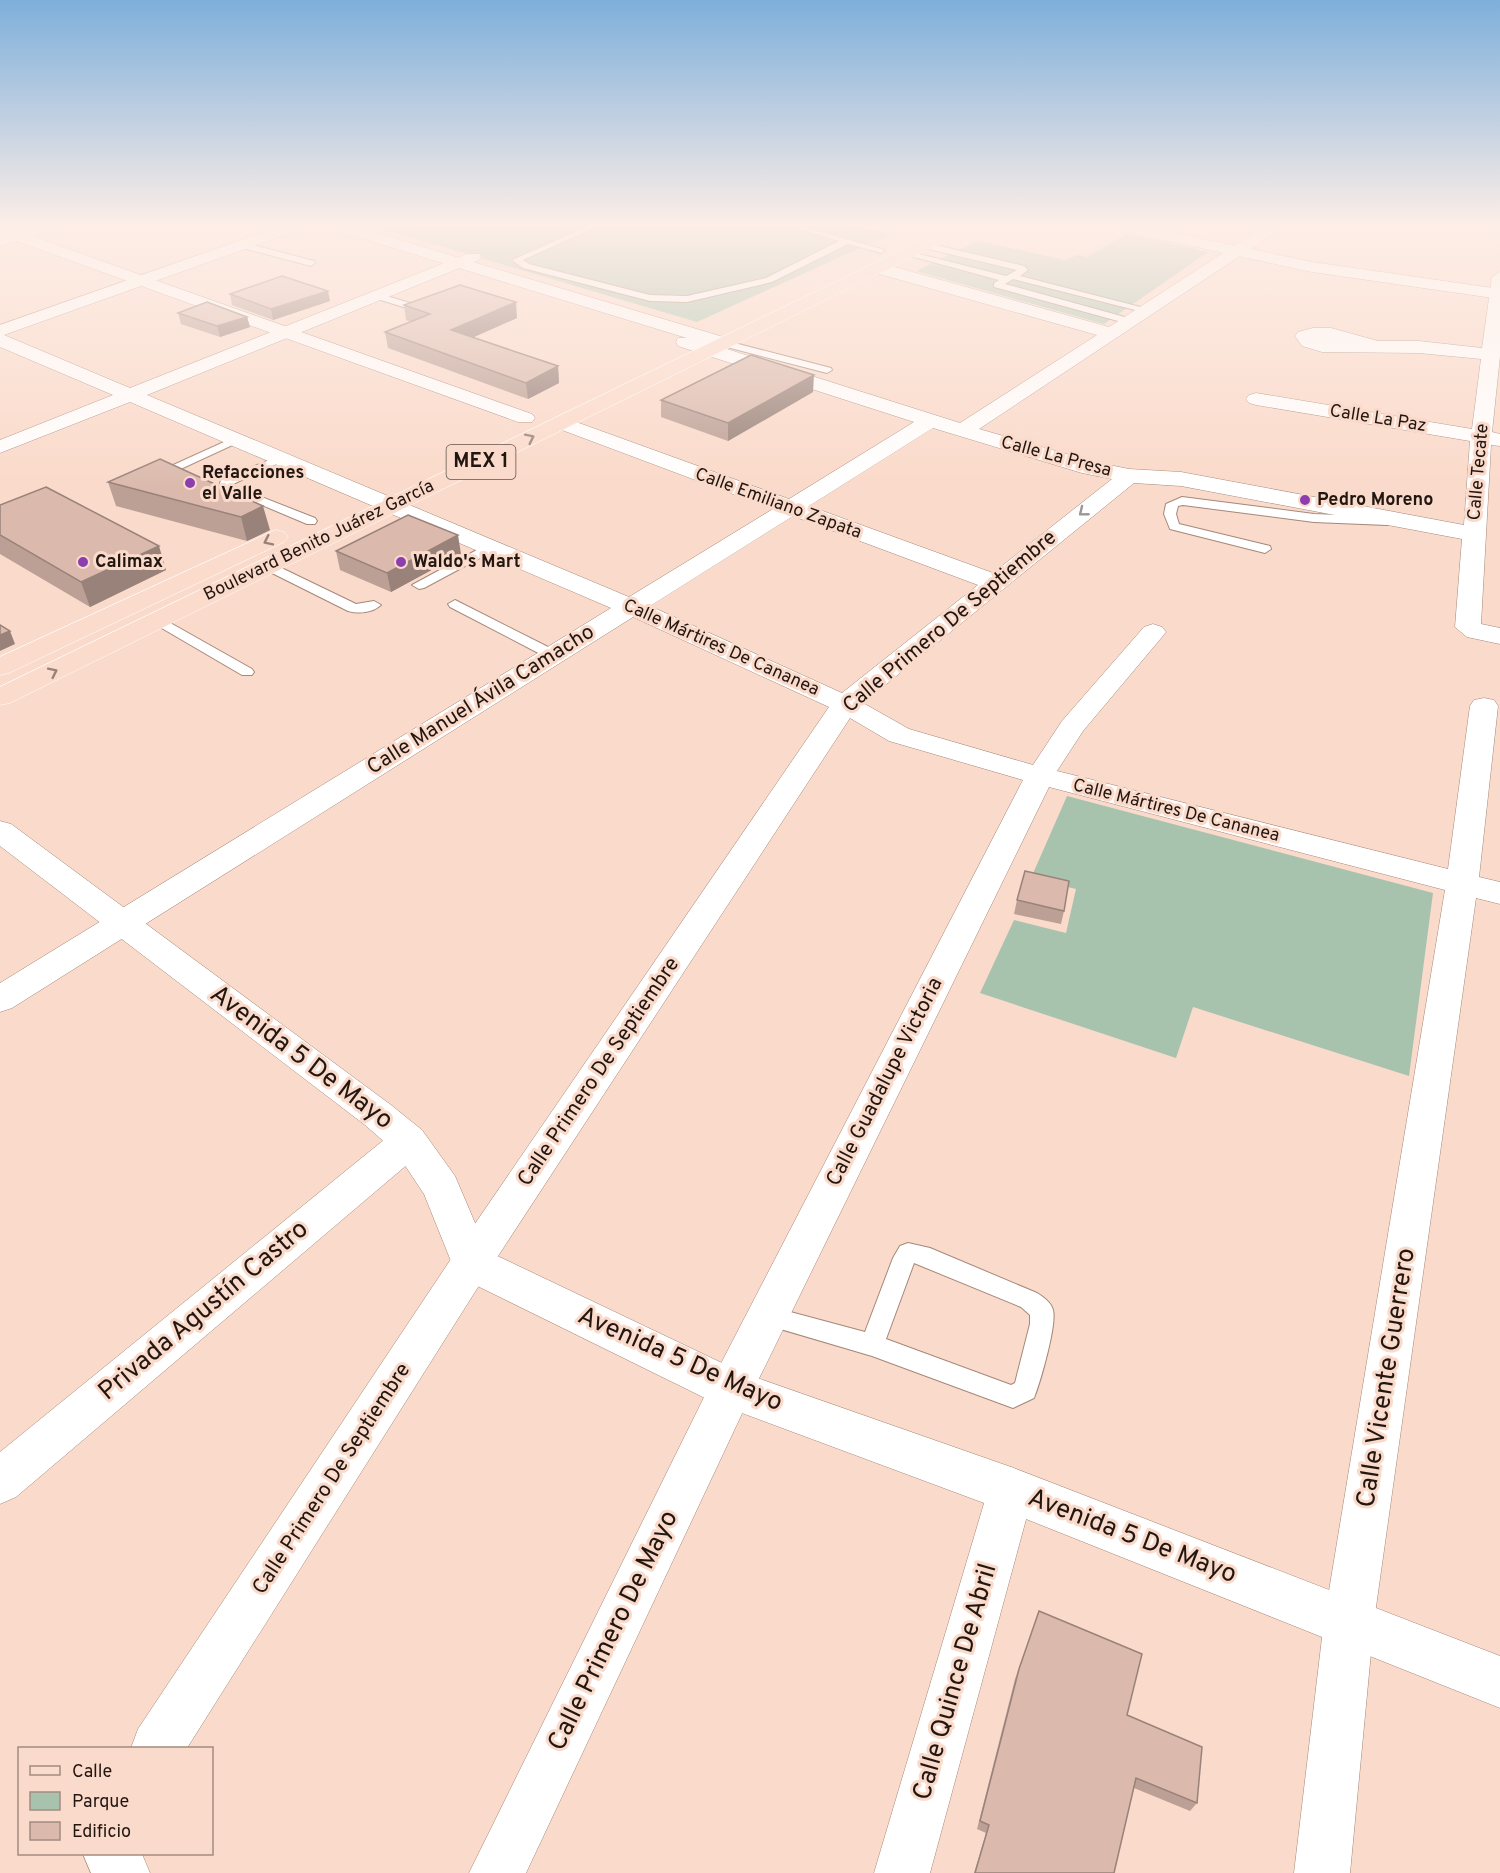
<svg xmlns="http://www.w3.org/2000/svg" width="1500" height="1873" viewBox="0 0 1500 1873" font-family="Overpass,sans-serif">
<rect width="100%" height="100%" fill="#fadaca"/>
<g fill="#a8c3ad">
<path d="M376,227H855L891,234L697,322Z"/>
<path d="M1127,234L1208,252L1104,324L916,271L978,241L1065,260L1078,255L1087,257Z"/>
<path d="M1067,796L1433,893L1409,1076L1193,1007L1176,1058L980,993L1014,920L1066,933L1076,889L1031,878Z"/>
</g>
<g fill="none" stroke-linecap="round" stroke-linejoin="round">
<defs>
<g id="service">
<path d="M586,227H596L523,260L529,264L650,295L687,296L766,278L839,241L792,227H804L885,250L881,253L848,244L772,282L687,302L650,301L523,268L512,260Z"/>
<path d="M242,242L314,261L315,263L311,266L239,247V243Z"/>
<path d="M923,242L1024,266L1028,270L1020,276L1152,310L1147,313L1013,279L1005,284L1132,319L1134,321L1129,324L994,287V283L999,280L903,254L907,251L1006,276L1017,270L920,247V243Z"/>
<path d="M377,293L423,307H430L432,309L423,313L374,298V294Z"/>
<path d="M723,340L831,368L832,370L827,373L719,345V341Z"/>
<path d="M235,437L241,440L239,442L159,479L155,480L149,476Z"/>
<path d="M279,456L283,457V461L231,485L315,518L317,521L315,524H307L219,487L221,480Z"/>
<path d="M1182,497L1314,514L1387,517L1393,521L1387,525L1314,522L1183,505L1178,506L1176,514L1179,524L1270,546L1271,549L1265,553L1170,529L1164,514L1166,504Z"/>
<path d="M488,544L494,548L493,551L424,588L419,589L412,585Z"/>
<path d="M269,562L356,604L374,601L381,605C372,613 359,614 348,611L264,569L262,566Z"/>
<path d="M455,600L558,652L560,655L553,659L548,658L450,607L448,604Z"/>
<path d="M158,616L252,669L254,672L252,675H242L153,623L151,620L153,617Z"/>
<path d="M908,1243L930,1248L1037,1293C1043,1297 1051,1302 1053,1310C1057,1325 1040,1383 1034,1398L1013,1408L872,1356L760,1323L756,1316L760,1309L768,1306L865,1332L893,1258L900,1246ZM914,1263L1021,1307L1030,1315V1324L1015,1383L1011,1385L886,1339Z"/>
</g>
<g id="minor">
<path d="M32,227H56L54,230L0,246V236Z"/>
<path d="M278,227H300L298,230L4,335L130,388L467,254H479L481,257L479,260L147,395L629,597L773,509L554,427L551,423L554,419H568L789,499L914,422L678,346L676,342L678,338H692L960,423L1097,335L872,272L870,268L872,264H884L1109,327L1263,227H1281L1279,230L979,429L1094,462L1129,469L1181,472L1464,525L1470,441L1256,405L1249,403L1246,399L1249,395L1256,393L1472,429L1481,359L1419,353L1322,352L1302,346L1295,336L1298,332L1313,328H1331L1378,341H1419L1482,348L1492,277L1500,272V356L1492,432L1500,434V446L1491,445L1481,624L1500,628V644L1467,637L1455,627L1462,539L1181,486L1134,483L863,703L909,729L1033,765L1062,721L1144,627L1153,624L1162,627L1166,632L1162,637L1083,731L1057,771L1448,869L1470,706L1474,700L1484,698L1494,700L1498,706L1479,877L1500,882V904L1476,898L1374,1621L1350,1873H1294L1324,1621L1445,890L1049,787L747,1403L526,1873H469L715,1375L1023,780L889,741L850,718L485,1276L187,1748H131L138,1729L457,1250L829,707L633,617L12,1008L0,1012V983L611,608L130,402L0,453V440L113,395L0,347V325ZM933,428L1082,473L1112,479L993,573L809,506ZM793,516L978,585L842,693L650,606Z"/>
<path d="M409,1126L422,1130L428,1141L422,1152L16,1497L0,1504V1452L396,1130Z"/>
<path d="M1011,1467L1027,1474L1034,1490L930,1873H874L988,1490L995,1474Z"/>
<path d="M83,1854H142L150,1873H91Z"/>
</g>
<g id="tertiary">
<path d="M0,227H6L532,414L535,418L532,422H518L0,235Z"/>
<path d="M333,227H356L730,339L732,343L730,347H716L335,230Z"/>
</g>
<g id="secondary">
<path d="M1119,227H1147L1312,262L1500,289V299L1312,272L1127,232Z"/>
<path d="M0,821L11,824L391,1105L422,1130L455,1176L487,1251L743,1373L1011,1467L1500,1656V1708L1011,1513L715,1403L457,1276L424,1194L396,1152L365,1125L0,846Z"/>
</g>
<g id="primary">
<path d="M949,227H969L967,230L10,703L0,705V687Z"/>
<path d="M276,530L284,532L288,537L284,542L9,673L0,675V657Z"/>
</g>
</defs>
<use href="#service" stroke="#a58879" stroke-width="2"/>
<use href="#minor" stroke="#a58879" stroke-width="1"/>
<use href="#tertiary" stroke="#a58879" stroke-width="1"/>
<use href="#secondary" stroke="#a58879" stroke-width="1"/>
<use href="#primary" stroke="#fff" stroke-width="1"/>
<use href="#service" fill="#fff" fill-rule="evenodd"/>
<use href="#minor" fill="#fff" fill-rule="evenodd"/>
<use href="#tertiary" fill="#fff" fill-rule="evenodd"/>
<use href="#secondary" fill="#fff" fill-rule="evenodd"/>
<use href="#primary" fill="#fbdbcb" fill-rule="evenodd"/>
</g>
<g fill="#bca095">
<path d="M230,294L330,301L273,320L232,305Z"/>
<path d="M404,305L517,318L473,337L558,366L559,383L528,399L388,348L385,332L411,322L406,320Z"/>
<path d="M178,313L247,317L250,327L220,337L181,324Z"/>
<path d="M813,392L728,441L661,417V400Z"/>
<path d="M160,459L270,530L247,541L116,506L108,482Z"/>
<path d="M0,505L166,570L90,607L0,554Z"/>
<path d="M336,551L461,554L391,592L340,570Z"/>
<path d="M1017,900L1064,911L1061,924L1014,914Z"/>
<path d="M1039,1611L1127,1715L1197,1803L1190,1811L1134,1788L1114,1873H974L986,1833L977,1829L1015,1679Z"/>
</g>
<g fill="#998279">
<path d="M328,291L330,301L273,320L271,309Z"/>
<path d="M516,302L517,318L454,346L451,330Z"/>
<path d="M247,317L250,327L220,337L217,326Z"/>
<path d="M558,366L559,383L528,399L526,383Z"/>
<path d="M814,375L813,392L728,441V423Z"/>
<path d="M263,506L270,530L247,541L241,517Z"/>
<path d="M458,535L461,554L391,592L387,573Z"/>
<path d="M159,546L166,570L90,607L81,582Z"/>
<path d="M10,631L15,644L0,651V635Z"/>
</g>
<g fill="#dbbaad" stroke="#998279" stroke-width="1.5">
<path d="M282,276L328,291L271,309L230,294Z"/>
<path d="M460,285L516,302L451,330L558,366L526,383L385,332L430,314L404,305Z"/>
<path d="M207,302L247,317L217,326L178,313Z"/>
<path d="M751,355L814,375L728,423L661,400Z"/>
<path d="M160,459L263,506L241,517L108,482Z"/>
<path d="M46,487L159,546L81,582L0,535V505Z"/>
<path d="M408,515L458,535L387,573L336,551Z"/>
<path d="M0,625L10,631L0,635Z"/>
<path d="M1025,871L1069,881L1064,911L1017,900Z"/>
<path d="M1039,1611L1142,1654L1127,1715L1202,1747L1197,1803L1136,1778L1114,1873H975L989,1825L980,1821L1019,1669Z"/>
</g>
<defs><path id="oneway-chevron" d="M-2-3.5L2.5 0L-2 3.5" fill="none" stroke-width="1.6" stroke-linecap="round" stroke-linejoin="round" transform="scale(1.5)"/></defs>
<g stroke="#998277">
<use href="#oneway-chevron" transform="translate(530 438) rotate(-26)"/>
<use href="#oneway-chevron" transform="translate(268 541) rotate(154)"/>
<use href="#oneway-chevron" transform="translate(53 672) rotate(-26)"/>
</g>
<use stroke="#9c9694" href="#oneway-chevron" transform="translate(1083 512) rotate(141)"/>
<linearGradient id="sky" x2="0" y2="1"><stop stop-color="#7eafdb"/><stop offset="0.46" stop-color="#fdeee7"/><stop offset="1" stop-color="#fdeee7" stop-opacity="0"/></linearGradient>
<rect width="1500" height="489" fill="url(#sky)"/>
<g fill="#8d3eae" stroke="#fadaca" stroke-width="2">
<circle cx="190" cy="483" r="6"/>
<circle cx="1305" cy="500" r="6"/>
<circle cx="83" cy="562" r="6"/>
<circle cx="401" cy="562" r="6"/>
</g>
<g text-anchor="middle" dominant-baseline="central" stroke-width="6" stroke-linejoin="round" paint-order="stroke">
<g font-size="18" fill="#221611" stroke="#fadaca">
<text transform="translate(1378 419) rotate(9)">Calle La Paz</text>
<text transform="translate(1056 457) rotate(15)">Calle La Presa</text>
<text transform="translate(1479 472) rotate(-85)">Calle Tecate</text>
<text transform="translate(778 504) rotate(20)">Calle Emiliano Zapata</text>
<text transform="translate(319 541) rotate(-26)">Boulevard Benito Juárez García</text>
<text transform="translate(721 648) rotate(24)">Calle Mártires De Cananea</text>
<text transform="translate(1176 811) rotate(14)">Calle Mártires De Cananea</text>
</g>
<g font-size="18" font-weight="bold" fill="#221611" stroke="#fadaca" text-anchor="start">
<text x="202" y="473">Refacciones<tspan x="202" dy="21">el Valle</tspan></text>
<text x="1317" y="500">Pedro Moreno</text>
<text x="95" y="562">Calimax</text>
<text x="413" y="562">Waldo's Mart</text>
</g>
<rect fill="#fadaca" stroke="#635148" stroke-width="1.5" x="446.5" y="445" width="69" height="34" rx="4.5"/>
<g font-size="20" font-weight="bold" fill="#221611">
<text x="481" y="462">MEX 1</text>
</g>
<g font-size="21" fill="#221611" stroke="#fadaca">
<text transform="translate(950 622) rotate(-40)">Calle Primero De Septiembre</text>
<text transform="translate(481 700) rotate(-32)">Calle Manuel Ávila Camacho</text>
<text transform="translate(599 1072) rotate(-56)">Calle Primero De Septiembre</text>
<text transform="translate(885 1082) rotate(-63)">Calle Guadalupe Victoria</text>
<text transform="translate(332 1479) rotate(-57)">Calle Primero De Septiembre</text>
</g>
<g font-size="26" fill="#221611" stroke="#fadaca">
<text transform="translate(301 1058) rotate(37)">Avenida 5 De Mayo</text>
<text transform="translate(204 1311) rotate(-40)">Privada Agustín Castro</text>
<text transform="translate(680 1360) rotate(24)">Avenida 5 De Mayo</text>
<text transform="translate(1387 1378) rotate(-81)">Calle Vicente Guerrero</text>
<text transform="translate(1132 1537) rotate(21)">Avenida 5 De Mayo</text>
<text transform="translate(614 1631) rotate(-64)">Calle Primero De Mayo</text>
<text transform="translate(956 1682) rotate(-74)">Calle Quince De Abril</text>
</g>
</g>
<rect x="18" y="1747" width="195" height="108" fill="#fadaca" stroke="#a48c80" stroke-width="1.5"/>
<rect x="30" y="1766" width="30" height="9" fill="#fbdbcb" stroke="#a48c80" stroke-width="1.5"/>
<text x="72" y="1777" font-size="18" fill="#221611">Calle</text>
<rect x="30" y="1792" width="30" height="18" fill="#a8c3ad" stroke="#a48c80" stroke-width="1.5"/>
<text x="72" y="1807" font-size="18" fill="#221611">Parque</text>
<rect x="30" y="1822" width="30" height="18" fill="#dbbaad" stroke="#a48c80" stroke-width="1.5"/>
<text x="72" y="1837" font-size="18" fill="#221611">Edificio</text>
</svg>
